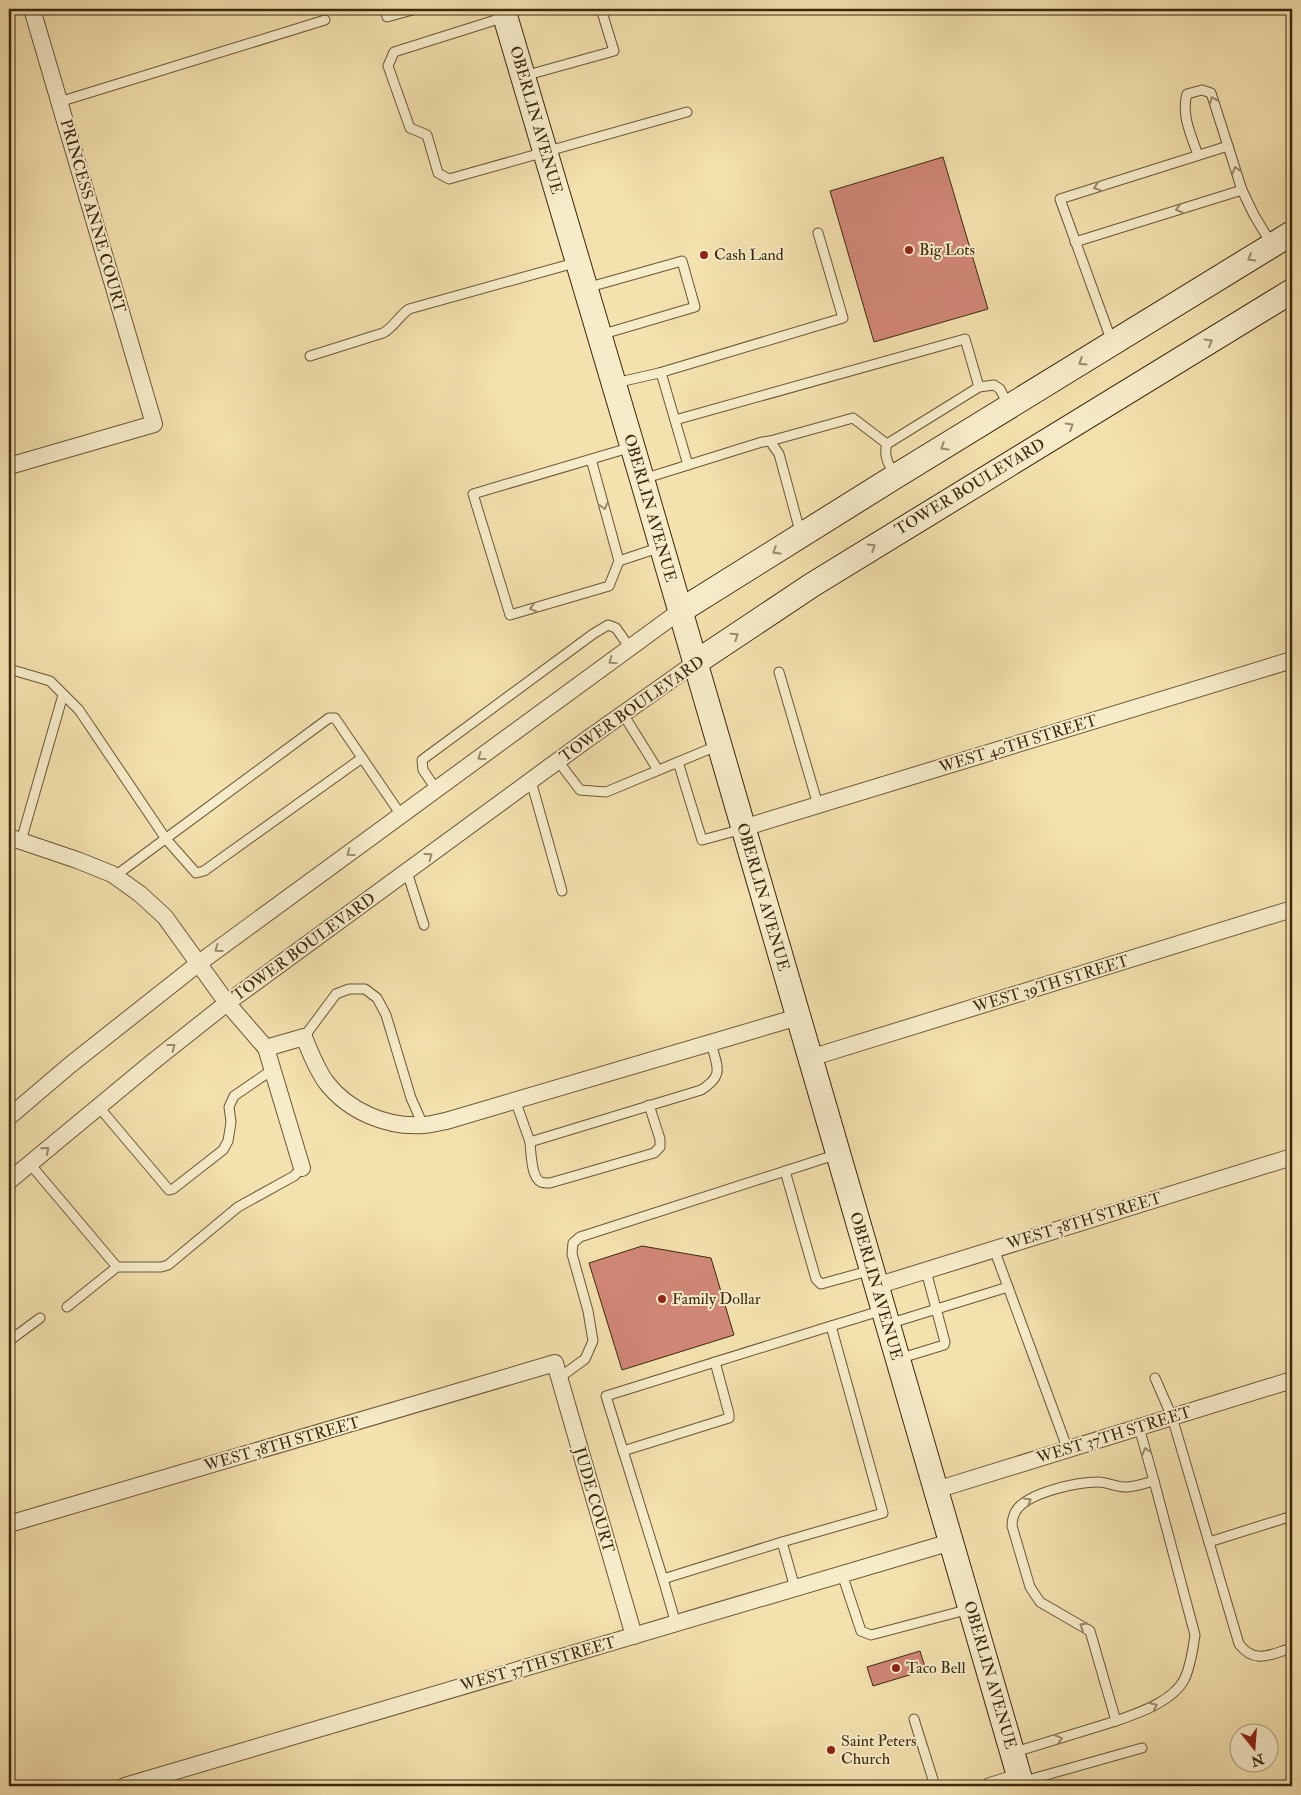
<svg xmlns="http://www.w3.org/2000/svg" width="1301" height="1795" viewBox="0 0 1301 1795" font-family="'IM FELL Double Pica',serif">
<rect width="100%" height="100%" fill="#f3e1ae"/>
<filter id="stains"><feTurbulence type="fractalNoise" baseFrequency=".004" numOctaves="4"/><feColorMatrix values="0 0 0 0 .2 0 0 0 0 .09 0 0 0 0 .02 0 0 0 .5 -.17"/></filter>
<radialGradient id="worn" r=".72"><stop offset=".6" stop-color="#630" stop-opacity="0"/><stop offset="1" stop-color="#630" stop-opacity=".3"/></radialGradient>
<g fill="#d18777" stroke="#3c280f">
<path d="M943,157L988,309L874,342L830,191Z"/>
<path d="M642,1246L711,1258L734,1335L622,1370L589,1263Z"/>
<path d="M920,1651L926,1670L873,1686L867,1667Z"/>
</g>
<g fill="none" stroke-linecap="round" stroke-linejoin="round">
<defs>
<g id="lane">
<path d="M385,9L387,17L416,9"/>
<path d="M505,17L394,52L388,66L410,128L427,135L438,173L449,179L687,112"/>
<path d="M524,76L614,51L601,9"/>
<path d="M59,102L325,20"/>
<path d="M1198,155C1191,135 1181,115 1187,94L1202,90L1211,93L1228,146"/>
<path d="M1075,242L1242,190"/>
<path d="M586,288L682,261L695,307L600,335"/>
<path d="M1112,342L1060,199L1228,146L1242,190L1254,215L1272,245"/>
<path d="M310,356L383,333C394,327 399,316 409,309L578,262"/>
<path d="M659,373L843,318L818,233"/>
<path d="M615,383L659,373L662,376L688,465"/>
<path d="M675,420L965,339L979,387"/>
<path d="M770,441L853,418L887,444"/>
<path d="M591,459L619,561L609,586L510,615L473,494L632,447"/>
<path d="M895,475C889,465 883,456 887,444L979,387L994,385L1000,389L1009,407"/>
<path d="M643,479L762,442L770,441L779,454L801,535"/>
<path d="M619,561L661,547"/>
<path d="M9,669L50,681L79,710L166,839L196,873L204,871L362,758"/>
<path d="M779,672L818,805"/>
<path d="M623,714L658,770"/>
<path d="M558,761L580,790L606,792L719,745"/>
<path d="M678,762L702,840L743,829"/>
<path d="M531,781L562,891"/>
<path d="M436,789L423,770L422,760L593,634L608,625L616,628L630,648"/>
<path d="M21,841L63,695"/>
<path d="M407,872L424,925"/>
<path d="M115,876L329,718H335L401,815"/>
<path d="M304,1037L336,994L349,989H365L377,998L386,1015L411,1098L423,1125"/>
<path d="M515,1100L530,1142L701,1090C725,1075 717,1067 711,1043"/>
<path d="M98,1106L169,1190L173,1189L223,1150L228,1141L231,1122L229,1107L234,1096L272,1070"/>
<path d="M530,1142C531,1151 531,1178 541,1182C543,1183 548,1183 550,1183L654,1153L660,1147V1139L649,1105"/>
<path d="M30,1164L117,1267H161L168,1265L238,1207L294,1176L302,1168"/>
<path d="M785,1171L816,1279L821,1284L872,1270"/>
<path d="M994,1249L1068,1450"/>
<path d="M67,1307L117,1267"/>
<path d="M888,1324L1008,1287"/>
<path d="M9,1341L40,1318"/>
<path d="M898,1359L944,1345L945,1342L926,1271"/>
<path d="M559,1378L585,1359L593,1341L588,1311L572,1254L573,1243L580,1237L838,1154"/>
<path d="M1155,1378L1172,1417L1239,1644C1255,1665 1271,1654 1292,1648"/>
<path d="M623,1451L729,1418V1414L715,1362"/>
<path d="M1209,1542L1292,1516"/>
<path d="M842,1574L861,1631L871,1635L970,1609"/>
<path d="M663,1579L606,1396L831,1326"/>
<path d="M795,1588L782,1542L883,1513L831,1326L883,1310"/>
<path d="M676,1624L663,1579L782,1542"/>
<path d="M914,1719L935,1786"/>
<path d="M1116,1721C1139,1713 1174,1701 1185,1678C1191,1664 1193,1650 1195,1635L1154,1481"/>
<path d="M1012,1753L1116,1721L1090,1631L1040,1602L1030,1587L1012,1526C1012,1519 1014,1513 1018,1508C1032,1492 1077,1482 1098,1482C1108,1482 1117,1488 1128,1487C1137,1486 1146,1483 1154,1481L1139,1427"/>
<path d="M1021,1782L1142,1748"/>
</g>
<g id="street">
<path d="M9,466L154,424L32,9"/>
<path d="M743,828L1292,660"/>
<path d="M9,837L77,860L112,874L140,894L165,917L227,1003L266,1048L302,1168"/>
<path d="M266,1048L304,1037C310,1052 316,1068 326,1082C348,1111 387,1128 424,1125C431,1125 439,1122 446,1121L798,1017"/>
<path d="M810,1058L1292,909"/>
<path d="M9,1117L70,1065L199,963L680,611"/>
<path d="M9,1181L155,1060L227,1003L589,738L695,663"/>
<path d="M876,1286L1292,1157"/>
<path d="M936,1490L1292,1380"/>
<path d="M9,1524L555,1363L634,1636"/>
<path d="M125,1786L951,1542"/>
<path d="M990,1786L1019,1777"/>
</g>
<g id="secondary">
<path d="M503,9L642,479L1022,1786"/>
<path d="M680,611L896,476L1292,233"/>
<path d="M695,663L812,585L1292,291"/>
</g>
</defs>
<use href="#lane" stroke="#6a5637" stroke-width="11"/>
<use href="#street" stroke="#6a5637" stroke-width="18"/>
<use href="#secondary" stroke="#3c280f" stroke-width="26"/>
<use href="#lane" stroke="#f7ecca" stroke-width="9"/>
<use href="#street" stroke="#f7ecca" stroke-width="16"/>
<use href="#secondary" stroke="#f7ecca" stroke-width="24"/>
</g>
<defs><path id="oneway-chevron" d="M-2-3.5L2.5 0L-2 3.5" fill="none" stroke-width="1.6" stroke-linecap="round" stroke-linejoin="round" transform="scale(1.25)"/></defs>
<g stroke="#9a8a6c">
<use href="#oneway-chevron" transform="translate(1213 100) rotate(-112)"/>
<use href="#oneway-chevron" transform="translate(1236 170) rotate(-107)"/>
<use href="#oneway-chevron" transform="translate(1097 187) rotate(162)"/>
<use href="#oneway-chevron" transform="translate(1179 209) rotate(163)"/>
<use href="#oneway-chevron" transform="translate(1251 258) rotate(149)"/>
<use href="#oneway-chevron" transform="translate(1209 342) rotate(-31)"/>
<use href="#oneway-chevron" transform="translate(1082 362) rotate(148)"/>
<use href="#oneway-chevron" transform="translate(1070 426) rotate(-31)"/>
<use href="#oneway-chevron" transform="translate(944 447) rotate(148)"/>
<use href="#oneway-chevron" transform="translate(604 506) rotate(75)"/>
<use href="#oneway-chevron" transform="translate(872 547) rotate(-32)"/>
<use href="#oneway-chevron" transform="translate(776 551) rotate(148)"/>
<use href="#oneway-chevron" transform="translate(533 608) rotate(164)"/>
<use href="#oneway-chevron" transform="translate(735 636) rotate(-34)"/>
<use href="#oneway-chevron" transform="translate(612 661) rotate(144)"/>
<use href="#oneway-chevron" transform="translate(481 757) rotate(144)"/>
<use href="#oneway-chevron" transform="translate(350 853) rotate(144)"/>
<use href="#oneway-chevron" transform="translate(429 856) rotate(-36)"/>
<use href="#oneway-chevron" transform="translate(218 949) rotate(144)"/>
<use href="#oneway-chevron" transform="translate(172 1047) rotate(-38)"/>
<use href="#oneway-chevron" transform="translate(46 1150) rotate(-40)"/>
<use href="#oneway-chevron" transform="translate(1146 1451) rotate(-106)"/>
<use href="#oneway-chevron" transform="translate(1028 1501) rotate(-30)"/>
<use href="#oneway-chevron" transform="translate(1083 1626) rotate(-149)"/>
<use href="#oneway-chevron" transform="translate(1154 1706) rotate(-26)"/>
<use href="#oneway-chevron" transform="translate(1059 1739) rotate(-17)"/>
</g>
<g fill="#8f2418" stroke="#f7ecca" stroke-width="2">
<circle cx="909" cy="250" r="5"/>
<circle cx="704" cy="255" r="5"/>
<circle cx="662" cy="1299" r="5"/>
<circle cx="896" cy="1668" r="5"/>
<circle cx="831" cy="1750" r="5"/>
</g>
<g text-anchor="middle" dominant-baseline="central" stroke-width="4" stroke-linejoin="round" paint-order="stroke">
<g font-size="16" fill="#3c280f" stroke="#f7ecca">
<text transform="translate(536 120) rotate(74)">OBERLIN AVENUE</text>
<text transform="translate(93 216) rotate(74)">PRINCESS ANNE COURT</text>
<text transform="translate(970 487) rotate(-31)">TOWER BOULEVARD</text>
<text transform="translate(650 508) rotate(74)">OBERLIN AVENUE</text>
<text transform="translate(632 709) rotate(-35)">TOWER BOULEVARD</text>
<text transform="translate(1018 744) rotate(-17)">WEST 40TH STREET</text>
<text transform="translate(763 897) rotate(74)">OBERLIN AVENUE</text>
<text transform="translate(304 947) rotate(-36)">TOWER BOULEVARD</text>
<text transform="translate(1051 984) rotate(-17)">WEST 39TH STREET</text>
<text transform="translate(1084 1221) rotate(-17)">WEST 38TH STREET</text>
<text transform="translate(876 1286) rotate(74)">OBERLIN AVENUE</text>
<text transform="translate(1114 1435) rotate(-17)">WEST 37TH STREET</text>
<text transform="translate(282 1444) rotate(-16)">WEST 38TH STREET</text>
<text transform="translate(594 1500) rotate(74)">JUDE COURT</text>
<text transform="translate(538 1664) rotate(-16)">WEST 37TH STREET</text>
<text transform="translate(990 1675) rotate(74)">OBERLIN AVENUE</text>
</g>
<g font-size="16" fill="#3c280f" stroke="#f7ecca" text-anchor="start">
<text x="919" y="250">Big Lots</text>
<text x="714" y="255">Cash Land</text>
<text x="672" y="1299">Family Dollar</text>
<text x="906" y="1668">Taco Bell</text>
<text x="841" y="1741">Saint Peters<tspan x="841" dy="18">Church</tspan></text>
</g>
</g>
<rect width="1301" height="1795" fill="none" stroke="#f3e1ae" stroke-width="30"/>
<rect x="10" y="10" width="1281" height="1775" fill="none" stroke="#3c280f" stroke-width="2.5"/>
<rect x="15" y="15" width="1271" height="1765" fill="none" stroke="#3c280f"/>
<g transform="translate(1254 1748) rotate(163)"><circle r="24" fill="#f7ecca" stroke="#ac9e7f"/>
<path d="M0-4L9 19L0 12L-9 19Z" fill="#8f2418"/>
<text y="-8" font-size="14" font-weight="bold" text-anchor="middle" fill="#3c280f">N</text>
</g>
<rect width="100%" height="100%" filter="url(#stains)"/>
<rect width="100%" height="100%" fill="url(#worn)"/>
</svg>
